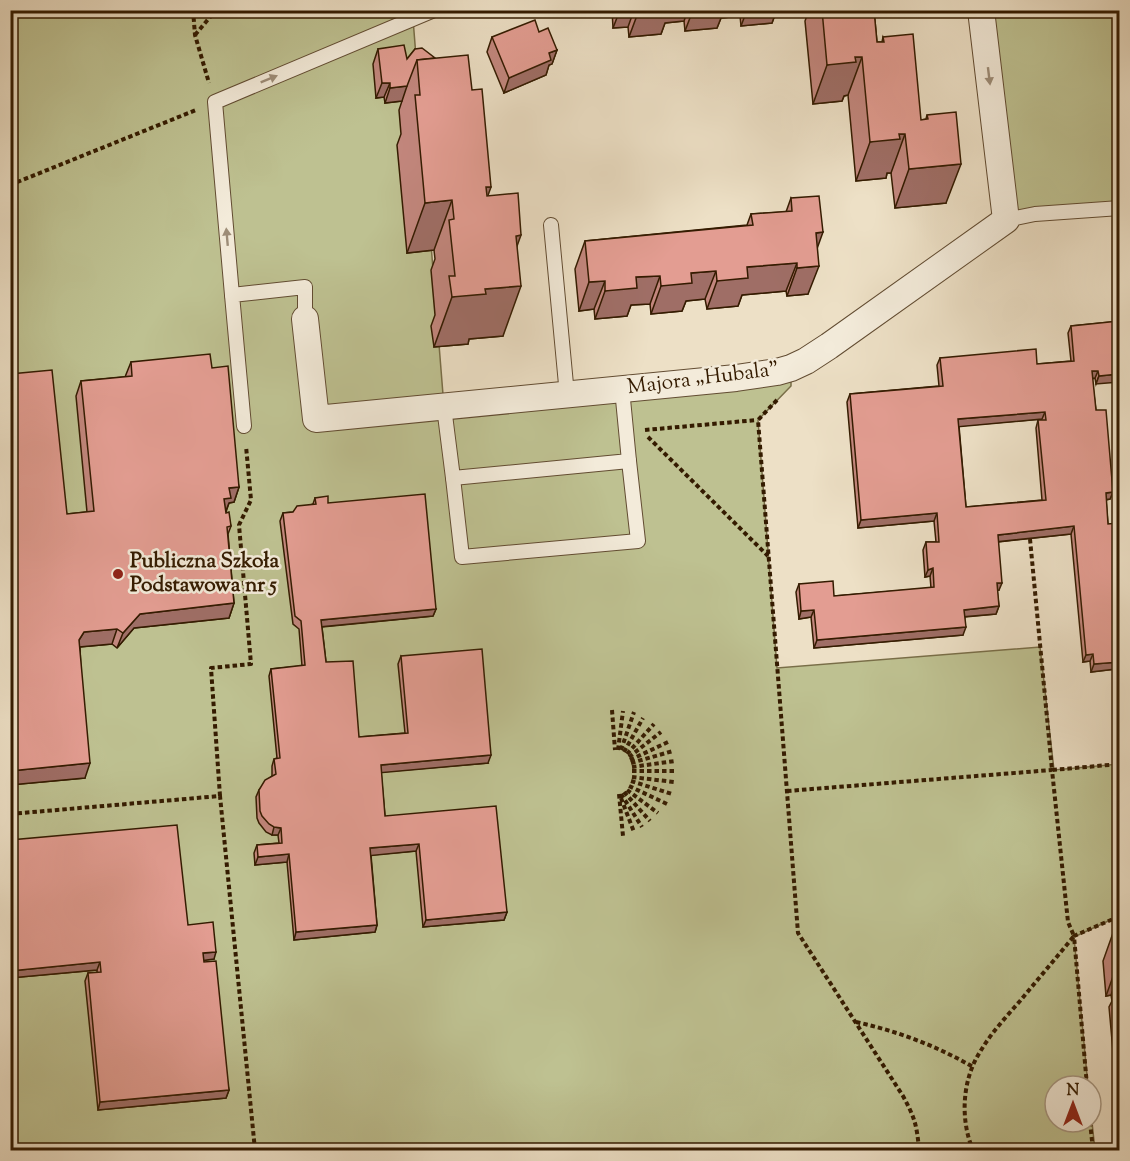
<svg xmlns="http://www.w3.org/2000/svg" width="1130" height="1161" viewBox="0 0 1130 1161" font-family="'Sorts Mill Goudy',serif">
<rect width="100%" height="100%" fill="#ede0c6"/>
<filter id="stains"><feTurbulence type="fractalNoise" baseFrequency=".00333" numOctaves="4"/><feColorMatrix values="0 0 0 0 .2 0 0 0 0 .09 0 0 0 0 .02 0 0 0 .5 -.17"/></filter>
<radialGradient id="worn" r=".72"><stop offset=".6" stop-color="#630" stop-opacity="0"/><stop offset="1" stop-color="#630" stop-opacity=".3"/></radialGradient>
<g fill="#bec191" stroke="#796e48" stroke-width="1.5">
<path d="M10,11H410L413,19L444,407L791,368V386L758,420L777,668L1040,647L1054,770L1119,764V916L1074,937L1088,1086H1055V1122H1091V1113L1095,1150H11Z"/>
<path d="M981,11H1119V208L1006,220Z"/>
</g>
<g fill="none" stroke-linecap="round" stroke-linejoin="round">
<defs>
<g id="lane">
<path d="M1006,220L1035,214L1120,208"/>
<path d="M551,225L567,395"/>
<path d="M232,295L215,102L434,10"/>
<path d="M444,407L453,478L629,461L622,389"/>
<path d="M244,426L232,295L305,287V319"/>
<path d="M453,478L462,557L638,541L629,461"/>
</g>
<path id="street" d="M305,319L316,419L736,378L777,372L791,368L806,361L829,346L1006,220L981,10"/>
</defs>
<use href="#lane" stroke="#624c32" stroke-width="16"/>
<use href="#street" stroke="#624c32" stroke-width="28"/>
<g stroke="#341b00" stroke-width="4" stroke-dasharray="4.5 3" stroke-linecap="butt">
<path d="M193,10L195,35L209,83"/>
<path d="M195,35L216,10"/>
<path d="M10,185L196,110"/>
<path d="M777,400L758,420L798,933L903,1096C915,1118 917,1126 919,1150"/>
<path d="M645,430L757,420"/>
<path d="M648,437L768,556"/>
<path d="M1030,539L1052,770L1120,764"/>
<path d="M612,710L615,750"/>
<path d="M618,750L623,711"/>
<path d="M621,750L634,712"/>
<path d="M624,752L643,718"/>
<path d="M627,754L654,724"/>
<path d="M629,757L661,732"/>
<path d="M630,760L668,742"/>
<path d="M631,763L673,751"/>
<path d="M632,767L675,761"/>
<path d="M632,771H675"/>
<path d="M632,777L674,782"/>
<path d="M631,781L672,794"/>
<path d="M629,786L667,804"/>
<path d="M627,790L658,813"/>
<path d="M787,791L1052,770L1068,922L1074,936C1056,958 1038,979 1020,1001C1006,1017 991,1033 980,1052C962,1080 960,1120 973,1150"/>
<path d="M624,792L650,821"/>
<path d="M619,794L623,836"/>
<path d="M621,794L642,827"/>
<path d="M220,796L211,668L251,664L239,525L251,500L246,446"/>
<path d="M621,798L634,832"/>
<path d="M10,814L220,796L255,1150"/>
<path d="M856,1022C897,1031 937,1046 973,1067"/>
<path d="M1087,1086L1074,936L1120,916"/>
<path d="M1090,1122L1093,1150"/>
</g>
<use href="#lane" stroke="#f3ebda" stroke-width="14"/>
<use href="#street" stroke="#f3ebda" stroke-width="26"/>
</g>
<g fill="#c3877e" stroke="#341b00" stroke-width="1.5" fill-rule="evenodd">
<path d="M612,10H797L776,12L772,23L741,26L740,16L721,18L717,28L685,31L684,21L665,23L661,34L629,37L628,27L613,28Z"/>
<path d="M809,10H874L877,42H882L883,37L921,120L926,119L927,115L946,203L895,208L891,173H887L886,178L856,181L848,95L844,96L842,101L813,104L805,21Z"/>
<path d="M539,32L557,50L552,64L549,65L546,75L504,93L487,52L492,37Z"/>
<path d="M378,49L407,59L415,49L472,90L488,196L517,245L503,336L469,339L468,344L434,347L431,326L435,315L431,270L435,259L434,250L407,253L397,145L401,134L399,110L402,101L385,103L384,97L376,98L373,64Z"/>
<path d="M791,198L817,249L808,294L787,296L786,291L742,295L738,306L707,309L705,299L686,301L682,311L651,314L650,304L631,305L627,316L595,319L594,309L579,311L575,269L585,241L747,225L751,214L786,212Z"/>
<path d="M1119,321L1096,384L1095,378L1092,379L1096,410L1113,492L1110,499L1106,500L1108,524L1119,523V687H1118L1116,669L1091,672L1090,661L1083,662L1071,534L998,542L999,590H997L999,606L996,614L965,617L963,635L814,648L811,617L799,619L796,592L799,584L834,596L931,588L930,576L925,577L923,550L926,542H936L934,521L858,528L847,402L850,394L939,386L937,365L940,358L1037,364L1071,361L1068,333L1071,326ZM1042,419L1038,420L1036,428L1042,500L966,507L959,426Z"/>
<path d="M131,362L212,368L239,487L234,502L229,503L226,512L231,526L228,534L234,603L229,618L134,628L117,648L112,644L80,647L85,778L10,785V374L67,514L87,512L76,396L81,381L125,377Z"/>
<path d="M315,498L328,503L436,609L433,616L322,627L326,662L359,737L405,733L398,664L401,656L488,763L381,772L385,816L507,912L504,920L423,927L416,851L371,855L377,925L375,932L294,940L287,862L255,865L254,853L257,845L279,843L278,835H272L266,832L259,823L257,818L256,797L259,790L272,776V766L274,759L277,758L269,676L271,669L302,666L299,629L293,624L280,521L283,513L293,512L313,504Z"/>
<path d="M10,840L188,925L214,959L203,960L229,1090L226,1098L98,1110L85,981L88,973H97V970L10,978Z"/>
<path d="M1119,932V1148L1117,1124L1119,1118L1109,1007L1112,1001L1111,995L1106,996L1103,961L1113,933Z"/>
</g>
<g fill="#9f6e66" stroke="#341b00" stroke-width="1.5">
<path d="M620,10H634L628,27L613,28Z"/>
<path d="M639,10H688L684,21L665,23L661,34L629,37Z"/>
<path d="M693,10H742L740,16L721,18L717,28L685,31Z"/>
<path d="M747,10H797L776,12L772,23L741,26Z"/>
<path d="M557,50L552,64L549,65L546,75L504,93L509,78L549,53Z"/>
<path d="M855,57H862L848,95L844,96L842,101L813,104L827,65Z"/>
<path d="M382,83H390L384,97L376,98Z"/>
<path d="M407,86L402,101L385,103L390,88Z"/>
<path d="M899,134H905L891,173H887L886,178L856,181L870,142Z"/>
<path d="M961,164L946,203L895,208L909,169Z"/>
<path d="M486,187H491L473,237Z"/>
<path d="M452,200L434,250L407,253L425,203Z"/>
<path d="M823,232L813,260L816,233Z"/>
<path d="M521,235L503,285L516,236Z"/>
<path d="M797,263L786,291L742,295L738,306L707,309L717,281L747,267Z"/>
<path d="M819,266L808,294L787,296L797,268Z"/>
<path d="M716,271L705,299L686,301L682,311L651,314L661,286L691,273Z"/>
<path d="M660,276L650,304L631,305L627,316L595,319L605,291L636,277Z"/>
<path d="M605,281L594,309L579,311L589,282Z"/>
<path d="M521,286L503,336L469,339L468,344L434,347L452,297L485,289Z"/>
<path d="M1092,371H1098L1095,378L1089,379Z"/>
<path d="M1119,374V382L1096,384L1099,376Z"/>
<path d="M1045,412L1042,419L956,427L958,419Z"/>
<path d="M239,487L234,502L229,503L225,513L224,499L229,488Z"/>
<path d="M1113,492L1110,499L1103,500L1106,493Z"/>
<path d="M937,513L934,521L858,528L861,520Z"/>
<path d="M1074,526L1071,534L995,542L998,535Z"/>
<path d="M933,568L930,576L925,577L928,570Z"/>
<path d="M997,583H1002L999,590L994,591Z"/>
<path d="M234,603L229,618L134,628L117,648L123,633L140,614Z"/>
<path d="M999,606L996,614L961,617L964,610Z"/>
<path d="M436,609L433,616L319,627L321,620Z"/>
<path d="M814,610L811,617L799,619L801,611Z"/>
<path d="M966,627L963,635L814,648L817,640Z"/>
<path d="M117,629L112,644L79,647V640L84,632Z"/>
<path d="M1093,654L1090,661L1083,662L1086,655Z"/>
<path d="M1119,662L1116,669L1091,672L1094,664Z"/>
<path d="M491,755L488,763L378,773L381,765Z"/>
<path d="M90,763L85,778L10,785V771Z"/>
<path d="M274,827L281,828L278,835H272Z"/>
<path d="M419,844L416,851L367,856L370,848Z"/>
<path d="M289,854L287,862L255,865L258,857Z"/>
<path d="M507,912L504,920L423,927L426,920Z"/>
<path d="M377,925L375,932L294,940L296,932Z"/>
<path d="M216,952L214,959L200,961L203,953Z"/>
<path d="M100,962L97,970L10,978V971Z"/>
<path d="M1119,967V973L1111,995L1106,996L1116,968Z"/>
<path d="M229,1090L226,1098L98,1110L100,1102Z"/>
</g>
<g fill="#e39d92" stroke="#341b00" stroke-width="1.5" fill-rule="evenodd">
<path d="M822,10H874L877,42H884L883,37L913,34L921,120L928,119L927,115L956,112L961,164L909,169L905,134H899L900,139L870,142L862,57H855L856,62L827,65Z"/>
<path d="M535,20L539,32L548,28L557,50L549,53L551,60L509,78L492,37Z"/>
<path d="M404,45L407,59L415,49L422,48L435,58L417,60L407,86L390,88V83H382L378,49Z"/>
<path d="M468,55L472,90L482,89L491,187H486L487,196L518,193L521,235L516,236L521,286L485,289L486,294L452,297L449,276H455L449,220L454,219L452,200L425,203L415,95H420L417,60Z"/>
<path d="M819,196L823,232L816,233L819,266L797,268V263L747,267L748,278L717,281L716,271L691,273L692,283L661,286L660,276L636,277L637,288L605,291V281L589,282L585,241L753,225L751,214L792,211L791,198Z"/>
<path d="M1119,321V374L1099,376L1098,371H1092L1096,410H1106L1113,492L1106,493L1108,524L1119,523V665V662L1094,664L1093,654L1086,655L1074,526L998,535L1002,583H997L999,606L964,610L966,627L817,640L814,610L801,611L799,584L833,581L834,596L934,587L933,568L928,570L926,542H939L937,513L861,520L850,394L943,386L940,358L1036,349L1037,364L1074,361L1071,326ZM1045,412L1046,420H1038L1046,500L966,507L958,419Z"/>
<path d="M210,354L212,368L228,366L239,487L229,488L231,498L224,499L226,513L229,512L231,526L227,527L234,603L140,614L123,633L117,629L84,632L79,640L90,763L10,771V374L52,370L67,514L94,511L81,381L132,376L131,362Z"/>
<path d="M425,494L436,609L321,620L326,662L353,661L359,737L408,733L401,656L482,649L491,755L381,765L385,816L496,806L507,912L426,920L419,844L370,848L377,925L296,932L289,854L258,857L257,845L282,843L281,828L274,827L269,824L262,816L260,811L259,790L265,780L276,774L274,759L280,758L271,669L305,665L301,621L295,616L283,513L293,512L297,506L316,504L315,498L328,496V503Z"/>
<path d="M177,825L188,925L213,922L216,952L203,953L204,962L216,961L229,1090L100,1102L88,973L101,972L100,962L10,971V840Z"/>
<path d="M1119,932V967L1116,968L1113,933Z"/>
</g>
<defs><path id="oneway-solid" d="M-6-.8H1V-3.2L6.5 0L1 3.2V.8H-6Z" transform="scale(1.5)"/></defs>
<g fill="#9d8d78">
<use href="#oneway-solid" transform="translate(989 76) rotate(83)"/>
<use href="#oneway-solid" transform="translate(269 79) rotate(-22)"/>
<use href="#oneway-solid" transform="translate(227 237) rotate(-95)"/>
</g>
<circle fill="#8f2418" stroke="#f3ebda" stroke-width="2" cx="118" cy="574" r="6"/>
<g text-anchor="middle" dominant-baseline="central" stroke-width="5" stroke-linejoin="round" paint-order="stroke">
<g font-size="21" fill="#341b00" stroke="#f3ebda">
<text transform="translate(703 379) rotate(-7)">Majora „Hubala”</text>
</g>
<g font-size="21" font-weight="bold" fill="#341b00" stroke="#f3ebda" text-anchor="start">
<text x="130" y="562">Publiczna Szkoła<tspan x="130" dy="24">Podstawowa nr 5</tspan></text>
</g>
</g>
<rect width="1130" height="1161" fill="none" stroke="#ede0c6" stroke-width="36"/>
<rect x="12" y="12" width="1106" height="1137" fill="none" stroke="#341b00" stroke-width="3"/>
<rect x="18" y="18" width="1094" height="1125" fill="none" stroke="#341b00" stroke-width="1.5"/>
<g transform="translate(1073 1104)"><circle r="28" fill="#f3ebda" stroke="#a79883" stroke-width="1.5"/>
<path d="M0-4.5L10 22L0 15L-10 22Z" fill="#8f2418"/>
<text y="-9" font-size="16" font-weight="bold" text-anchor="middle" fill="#341b00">N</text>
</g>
<rect width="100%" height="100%" filter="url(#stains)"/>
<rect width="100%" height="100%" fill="url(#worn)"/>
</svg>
